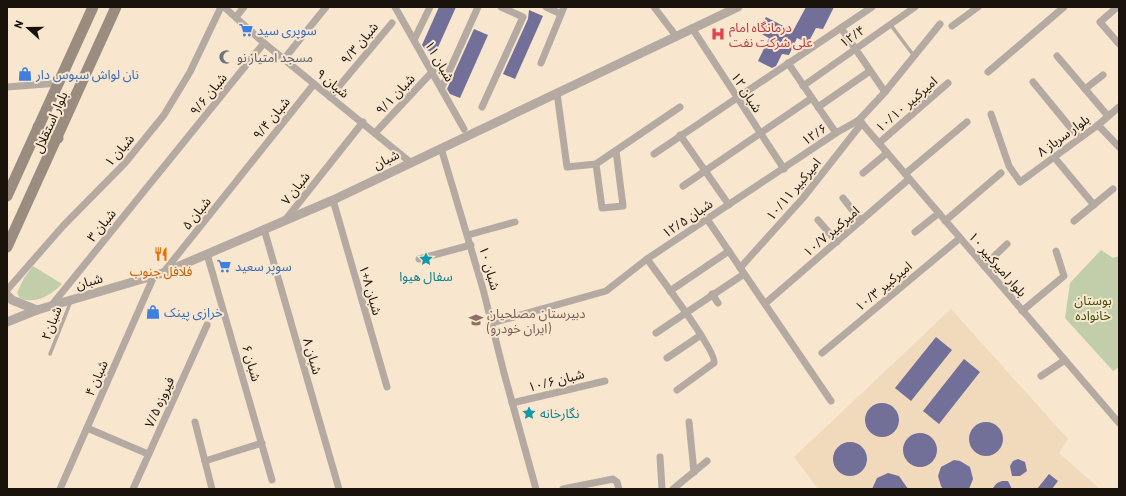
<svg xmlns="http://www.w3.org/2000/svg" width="1126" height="496" viewBox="0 0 1126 496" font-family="Barlow,'Noto Sans Arabic',sans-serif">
<rect width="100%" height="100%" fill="#f8e6ce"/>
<path fill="#f1dabc" d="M951,309L1068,439L1059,453L1100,489H818L794,457Z"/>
<g fill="#c2ceaa">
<path d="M1101,250L1113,258L1119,256V367L1113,371L1065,318L1070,283Z"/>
<path d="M33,266L62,284C51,295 35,305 20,298L17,293L24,278Z"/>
</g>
<g fill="#727098">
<path d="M439,7H456L435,54L425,49L422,45Z"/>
<path d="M806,7H834L823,29L816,28L808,43L797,38L789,55L782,54L776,66L772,68L758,61L769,38L758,32L766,17L793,31Z"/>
<path d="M529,10L543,16L515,79L503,74L528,19Z"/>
<path d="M474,29L488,35L460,98L450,94L447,89Z"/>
<path d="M936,337L952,350L911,401L895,388Z"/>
<path d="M964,359L980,372L939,424L923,411Z"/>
<circle cx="882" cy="420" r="17"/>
<circle cx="986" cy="439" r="17"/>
<circle cx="920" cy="450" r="17"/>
<circle cx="850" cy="459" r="17"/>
<path d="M1018,459L1025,462L1027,471L1020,476H1012L1010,466L1013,461Z"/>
<path d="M954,460L960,461L970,467L973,479L969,489H943L941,486L938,476L941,467Z"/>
<path d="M888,473L899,476L908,489H872L877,478Z"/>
<path d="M1049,474L1058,481L1052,489H1037Z"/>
<path d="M1002,481H1008L1012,489H992L997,483Z"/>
</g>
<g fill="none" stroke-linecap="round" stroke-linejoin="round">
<g stroke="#b5aaa2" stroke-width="3.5">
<path d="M890,24L914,56"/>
<path d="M50,354L71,301"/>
</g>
<g stroke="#b5aaa2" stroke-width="7">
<path d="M224,7L264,43L410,162"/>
<path d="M395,7L464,129"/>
<path d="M546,7L561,14"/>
<path d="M654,7L676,36"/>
<path d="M1115,9L1100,22L1119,44"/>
<path d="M236,17L244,7"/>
<path d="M952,26L978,7"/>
<path d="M692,28L784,169"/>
<path d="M841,28L885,92"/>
<path d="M414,40L430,7"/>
<path d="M1057,56L1108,116"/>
<path d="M284,59L326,7"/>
<path d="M541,63L564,7"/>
<path d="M788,63L836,133"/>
<path d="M988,72L1064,7"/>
<path d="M1033,82L1079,138"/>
<path d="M803,86L915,7"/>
<path d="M7,87L59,83"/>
<path d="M442,87L478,7"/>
<path d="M1085,89L1103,75"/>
<path d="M557,93L567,167L596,164L680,107"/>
<path d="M330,97L392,23"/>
<path d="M482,107L523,17L501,7"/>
<path d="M818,107L870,71"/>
<path d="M991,114L1009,166L1020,182L1098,125L1119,107"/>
<path d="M859,120L1119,423"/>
<path d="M1098,125L1119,147"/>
<path d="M375,133L433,71"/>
<path d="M680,135L729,205"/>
<path d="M879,143L948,83"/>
<path d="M441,148L483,289L504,373L536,489"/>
<path d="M654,154L872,7"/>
<path d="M1054,157L1094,205"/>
<path d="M596,164L602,208L623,206L616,151"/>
<path d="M863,173L887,153"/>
<path d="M905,174L967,122"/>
<path d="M683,186L812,98"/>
<path d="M843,198L861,221"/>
<path d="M333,200L387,387"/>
<path d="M286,219L363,122"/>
<path d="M707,219L831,401"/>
<path d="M818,220L837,242"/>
<path d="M945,221L1001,173"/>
<path d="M1074,221L1113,189"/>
<path d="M264,229L339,489"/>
<path d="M915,232L939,213"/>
<path d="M468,235L515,222"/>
<path d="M207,254L272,480"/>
<path d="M419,259L471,245"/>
<path d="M647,259C657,273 718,353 714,363L677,390"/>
<path d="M984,266L1007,244"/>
<path d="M740,268L803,198L862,123"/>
<path d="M163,273L314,84"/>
<path d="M7,290L63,226L125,163L164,115L190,72L221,7"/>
<path d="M670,291L729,251"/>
<path d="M712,294L718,303"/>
<path d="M768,301L909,179"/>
<path d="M51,306L264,43"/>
<path d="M1022,311L1064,276L1056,251"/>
<path d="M492,323L606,291L647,259L836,133L859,120L885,92L940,24"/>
<path d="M656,333L744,274"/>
<path d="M822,353L960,238"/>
<path d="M667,358L701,335"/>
<path d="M1041,376L1065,360"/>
<path d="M512,403L605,381"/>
<path d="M195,422L212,489"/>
<path d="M689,422L694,472"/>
<path d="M87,428L148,454"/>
<path d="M660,457L662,489"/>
<path d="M205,461L262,443"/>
<path d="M60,489L154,276"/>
<path d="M133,489L207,325"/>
<path d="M563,489L613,479L617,482L619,489"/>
<path d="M673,489L707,461"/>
</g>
<g stroke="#b5aaa2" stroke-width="9">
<path d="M7,295L12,300L37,310"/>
<path d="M7,322L37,310L163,273L333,200L738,7"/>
</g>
<g stroke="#9b8c80" stroke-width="11">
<path d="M38,127L58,138"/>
<path d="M7,196L93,7"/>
<path d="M7,247L116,7"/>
</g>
</g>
<defs>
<symbol id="supermarket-bare" viewBox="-9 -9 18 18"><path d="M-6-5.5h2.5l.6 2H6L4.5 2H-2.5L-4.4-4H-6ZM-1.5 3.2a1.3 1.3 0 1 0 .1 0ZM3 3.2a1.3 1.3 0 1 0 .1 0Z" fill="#3f7fe0" stroke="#f8e6ce" stroke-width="2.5" paint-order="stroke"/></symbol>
<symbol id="hospital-bare" viewBox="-9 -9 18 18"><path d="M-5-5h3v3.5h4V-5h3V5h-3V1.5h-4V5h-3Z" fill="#e0444e" stroke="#f8e6ce" stroke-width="2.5" paint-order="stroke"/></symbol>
<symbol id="mosque-bare" viewBox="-9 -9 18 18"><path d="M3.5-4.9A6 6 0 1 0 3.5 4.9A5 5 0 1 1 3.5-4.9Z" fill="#6b7280" stroke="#f8e6ce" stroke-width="2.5" paint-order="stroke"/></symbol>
<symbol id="shop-bare" viewBox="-9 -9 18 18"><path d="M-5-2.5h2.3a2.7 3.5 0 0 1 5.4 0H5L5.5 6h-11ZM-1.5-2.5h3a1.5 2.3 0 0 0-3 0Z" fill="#3f7fe0" stroke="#f8e6ce" stroke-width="2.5" paint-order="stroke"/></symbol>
<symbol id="restaurant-bare" viewBox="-9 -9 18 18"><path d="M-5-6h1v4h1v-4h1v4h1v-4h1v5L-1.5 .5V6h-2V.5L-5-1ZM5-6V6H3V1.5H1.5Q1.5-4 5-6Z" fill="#e8710a" stroke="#f8e6ce" stroke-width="2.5" paint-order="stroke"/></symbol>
<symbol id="sight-bare" viewBox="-9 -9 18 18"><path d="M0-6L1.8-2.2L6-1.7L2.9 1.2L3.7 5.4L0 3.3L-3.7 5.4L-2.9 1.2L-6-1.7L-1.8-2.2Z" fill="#0f9aa8" stroke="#f8e6ce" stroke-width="2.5" paint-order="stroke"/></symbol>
<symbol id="school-bare" viewBox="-9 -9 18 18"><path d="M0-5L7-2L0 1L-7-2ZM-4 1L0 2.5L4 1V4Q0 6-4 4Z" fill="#8d6e63" stroke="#f8e6ce" stroke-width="2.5" paint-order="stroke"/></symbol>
</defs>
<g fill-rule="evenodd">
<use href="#supermarket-bare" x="236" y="20" width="20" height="20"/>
<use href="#hospital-bare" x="708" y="24" width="20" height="20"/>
<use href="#mosque-bare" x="216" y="47" width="20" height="20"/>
<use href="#shop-bare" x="15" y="64" width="20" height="20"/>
<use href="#restaurant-bare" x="151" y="244" width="20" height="20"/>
<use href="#sight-bare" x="416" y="249" width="20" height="20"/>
<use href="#supermarket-bare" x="214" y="256" width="20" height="20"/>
<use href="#shop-bare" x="143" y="302" width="20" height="20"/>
<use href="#school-bare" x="466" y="310" width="20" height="20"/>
<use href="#sight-bare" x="519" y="403" width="20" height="20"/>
</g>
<g text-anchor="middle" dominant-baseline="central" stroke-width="4" stroke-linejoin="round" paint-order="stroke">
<g font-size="13" fill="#be3a42" stroke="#f8e6ce" text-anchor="start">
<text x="729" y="27">درمانگاه امام<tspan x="729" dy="15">علی شرکت نفت</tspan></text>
</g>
<g font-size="13" fill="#366cbe" stroke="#f8e6ce" text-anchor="start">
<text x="257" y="30">سوپری سید</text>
<text x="36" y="74">نان لواش سبوس دار</text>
<text x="235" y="266">سوپر سعید</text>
<text x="164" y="312">خرازی پینک</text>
</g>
<g font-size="13" fill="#19130b" stroke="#f8e6ce">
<text transform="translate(852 36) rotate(-35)">۱۲/۴</text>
<text transform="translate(359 43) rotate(-50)">۹/۳ شبان</text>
<text transform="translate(440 61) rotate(60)">۱۱ شبان</text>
<text transform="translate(333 83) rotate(39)">۹ شبان</text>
<text transform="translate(747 92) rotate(57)">۱۲ شبان</text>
<text transform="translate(208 94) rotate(-51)">۹/۶ شبان</text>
<text transform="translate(395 94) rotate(-47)">۹/۱ شبان</text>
<text transform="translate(906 104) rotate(-41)">۱۰/۱۰ امیرکبیر</text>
<text transform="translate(271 118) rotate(-51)">۹/۴ شبان</text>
<text transform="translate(50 122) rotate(-66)">بلوار استقلال</text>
<text transform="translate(814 134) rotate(-34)">۱۲/۶</text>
<text transform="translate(1063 135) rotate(-36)">۸ بلوار سرباز</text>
<text transform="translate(119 150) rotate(-49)">۱ شبان</text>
<text transform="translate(386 159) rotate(-26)">شبان</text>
<text transform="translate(295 188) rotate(-52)">۷ شبان</text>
<text transform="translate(793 189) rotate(-50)">۱۰/۱۱ امیرکبیر</text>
<text transform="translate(196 213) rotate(-51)">۵ شبان</text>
<text transform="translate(687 218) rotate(-34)">۱۲/۵ شبان</text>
<text transform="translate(101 225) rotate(-51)">۳ شبان</text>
<text transform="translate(831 231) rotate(-41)">۱۰/۷ امیرکبیر</text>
<text transform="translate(998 264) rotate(49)">۱۰ بلوار امیرکبیر</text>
<text transform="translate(490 268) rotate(74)">۱۰ شبان</text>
<text transform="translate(89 281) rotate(-16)">شبان</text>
<text transform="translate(883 286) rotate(-40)">۱۰/۳ امیرکبیر</text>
<text transform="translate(371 290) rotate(74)">۱+۸ شبان</text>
<text transform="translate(51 323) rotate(-69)">شبان۲</text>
<text transform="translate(313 356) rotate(74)">۸ شبان</text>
<text transform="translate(252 363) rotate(74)">۶ شبان</text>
<text transform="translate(96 378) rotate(-66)">۴ شبان</text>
<text transform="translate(556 380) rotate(-14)">۱۰/۶ شبان</text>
<text transform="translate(159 402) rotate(-66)">۷/۵ فیروزه</text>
</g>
<g font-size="13" fill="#5b616d" stroke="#f8e6ce" text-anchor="start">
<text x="237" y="57">مسجد امتیاز نو</text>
</g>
<g font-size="13" fill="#c56008" stroke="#f8e6ce">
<text x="161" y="271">فلافل جنوب</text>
</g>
<g font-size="13" fill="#0d838f" stroke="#f8e6ce">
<text x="426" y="276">سفال هیوا</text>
<text x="540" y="413" text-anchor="start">نگارخانه</text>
</g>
<g font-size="13" fill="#404f0a" stroke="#f8e6ce">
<text x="1093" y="300">بوستان<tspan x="1093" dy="15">خانواده</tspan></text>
</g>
<g font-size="13" fill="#785e54" stroke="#f8e6ce" text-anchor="start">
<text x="487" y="313">دبیرستان مصلحیان<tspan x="487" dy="15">(ایران خودرو)</tspan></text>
</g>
</g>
<rect width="1126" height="496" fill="none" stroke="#19130b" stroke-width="16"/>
<g transform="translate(28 28) rotate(291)" stroke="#f8e6ce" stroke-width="3" paint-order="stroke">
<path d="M0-3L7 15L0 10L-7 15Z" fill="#19130b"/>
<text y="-6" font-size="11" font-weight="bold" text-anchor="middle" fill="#19130b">N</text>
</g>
</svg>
